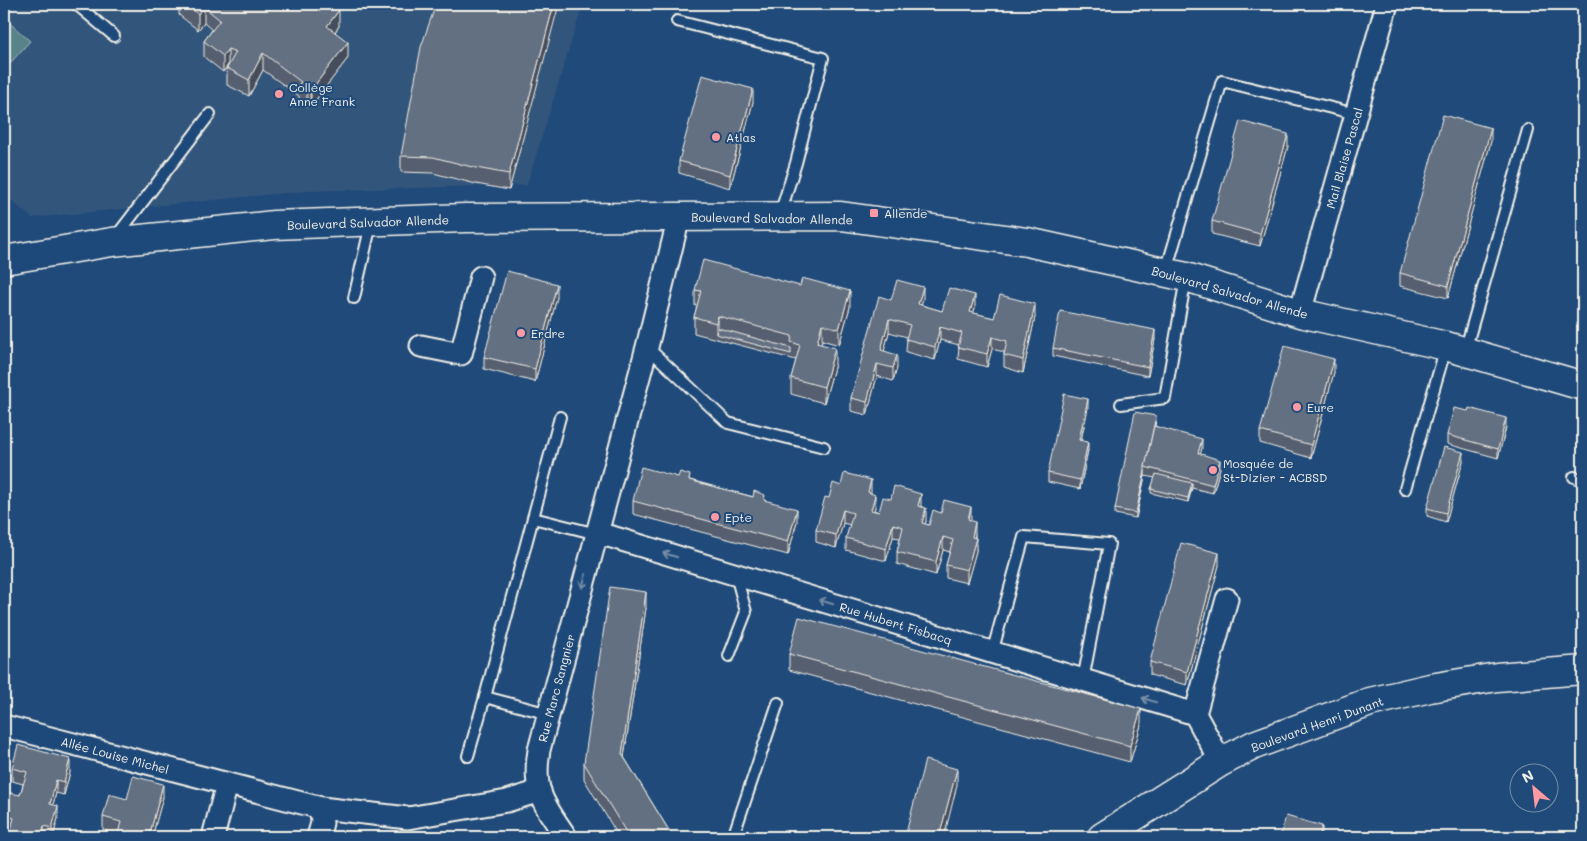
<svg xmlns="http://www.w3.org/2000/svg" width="1587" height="841" viewBox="0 0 1587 841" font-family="Mali,sans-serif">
<rect width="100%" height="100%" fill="#1f4a7a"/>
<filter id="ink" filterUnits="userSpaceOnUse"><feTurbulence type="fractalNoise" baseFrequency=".02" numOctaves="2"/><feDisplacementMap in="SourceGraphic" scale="10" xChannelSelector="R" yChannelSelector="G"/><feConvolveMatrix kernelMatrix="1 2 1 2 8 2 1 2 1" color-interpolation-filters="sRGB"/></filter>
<g filter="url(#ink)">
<path fill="#33557c" d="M4,4H583L527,185L306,191L32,218L4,194Z"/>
<path fill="#59838a" stroke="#a6bab9" d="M4,18L30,41L4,70Z"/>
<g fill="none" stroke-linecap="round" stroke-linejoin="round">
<defs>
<g id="lane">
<path d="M76,4L114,36"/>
<path d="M677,21L823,58L796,163L780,214"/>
<path d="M115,238L210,114"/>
<path d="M1166,271L1222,81L1356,114"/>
<path d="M354,298L371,224"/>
<path d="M647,347L728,423L824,447"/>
<path d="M1465,351L1528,130"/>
<path d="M1121,404L1165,398L1186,278"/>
<path d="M1574,477L1583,480"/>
<path d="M1405,489L1446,347"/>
<path d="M533,518L597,534"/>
<path d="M992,653L1024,537L1109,544L1083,680"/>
<path d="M729,656L746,612L736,575"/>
<path d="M485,697L549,714"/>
<path d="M468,756L485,697L560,417"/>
<path d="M733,837L778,703"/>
</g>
<g id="street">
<path d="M1300,313L1387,4"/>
<path d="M421,346L461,354L481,277"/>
<path d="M597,534L612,537L1195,714"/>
<path d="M4,726L321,808L408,818L507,801L540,791"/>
<path d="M1221,762L1195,714L1227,599"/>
<path d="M213,837L227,784"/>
<path d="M318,837L322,823L321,808"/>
<path d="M566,837C544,804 532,792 539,750L647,347L679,217"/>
</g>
<g id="secondary">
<path d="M4,260L112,242L274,225L465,218L841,216L1027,242L1186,277L1300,313L1446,346L1583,386"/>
<path d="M1102,837L1221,762L1254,745L1370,702L1430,688L1497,677L1583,670"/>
</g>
</defs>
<use href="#lane" stroke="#f4f1e8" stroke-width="14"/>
<use href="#street" stroke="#f4f1e8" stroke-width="25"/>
<use href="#secondary" stroke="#f4f1e8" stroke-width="31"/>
<use href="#lane" stroke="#1f4a7a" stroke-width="10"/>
<use href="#street" stroke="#1f4a7a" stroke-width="21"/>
<use href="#secondary" stroke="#1f4a7a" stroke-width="28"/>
</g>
<g fill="#555f70" stroke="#f4f1e8">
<path d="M169,4H178L175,8Z"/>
<path d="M179,4H331L339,26L335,32L348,58L311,106L310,105L307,107L299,101V96L263,70L249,96L227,85V68L229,65L223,72L204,57V41L212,30L204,23L198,30L179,15Z"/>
<path d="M556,12L509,190L476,184L433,173L401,172V156Z"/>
<path d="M753,102L730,188L679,173V161Z"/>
<path d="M1491,141L1448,298L1400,286V273Z"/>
<path d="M1288,146L1260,246L1212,234V221Z"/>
<path d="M695,290L850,307L839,345L822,340L821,344L835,364L824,403L791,394V378L796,360L694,333V317L697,306H695Z"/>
<path d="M557,297L535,382L484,369V357Z"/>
<path d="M923,299L921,305L942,311L975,308L973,313L994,318L1035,317L1023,373L1004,367V352L992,349L987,367L958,359L959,345L940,340L935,360L906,352L907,337L889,332L884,351L897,368L893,381L877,376L867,415L851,411V398L891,300Z"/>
<path d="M1155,339L1148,376L1053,356V348Z"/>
<path d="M1334,372L1311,458L1260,443V431Z"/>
<path d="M1088,408L1081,440L1088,450L1080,489L1048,482V473Z"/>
<path d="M1156,421L1155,426L1202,448L1200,454L1220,468L1213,493L1192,488L1188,502L1151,493V489L1155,478L1145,476L1136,518L1115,514V509Z"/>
<path d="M1506,427L1498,458L1447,444V435Z"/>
<path d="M1463,461L1446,522L1427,516V508Z"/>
<path d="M690,480L765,500L797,521L788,555L633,514V501Z"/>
<path d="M841,486L871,493L875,507L874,510L879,512L921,506L926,521L925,524L929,525L971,520L975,534V537L976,551L967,583L946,578V565L950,552L943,550L936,575L897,564V552L900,538L893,537L886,561L846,550V538L850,525L843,523L836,548L816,542V530L829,498Z"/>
<path d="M1219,565L1187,685L1150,675V662Z"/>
<path d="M646,608L624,757L673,837H619L584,779V763Z"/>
<path d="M789,654L1141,725L1130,762L789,670Z"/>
<path d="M12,768L70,772L64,795L56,793L53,804L58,818L53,837H9L11,829L4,828V798L20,795L23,784L12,781Z"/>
<path d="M163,797L152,837H117L118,834L103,830V817L127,799Z"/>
</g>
<g fill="#454e5b" stroke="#f4f1e8">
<path d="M554,4H559L509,190V174Z"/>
<path d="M204,7V23L198,30V14Z"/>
<path d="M339,10V26L327,42V26Z"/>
<path d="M348,42V58L311,106V90Z"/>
<path d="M228,49V65L223,72V56Z"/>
<path d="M263,53V70L249,96V80Z"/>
<path d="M310,89V105L307,107V91Z"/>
<path d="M753,89V102L730,188V175Z"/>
<path d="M1491,128V141L1448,298V286Z"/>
<path d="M1288,134V146L1260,246V234Z"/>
<path d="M557,284V297L535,382V369Z"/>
<path d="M923,287V299L918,317V304Z"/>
<path d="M850,291V307L839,345V329Z"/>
<path d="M975,295V308L970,324V312Z"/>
<path d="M1035,304V317L1023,373V360Z"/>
<path d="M718,316V332L716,334V323Z"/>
<path d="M889,319V332L881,363V350Z"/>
<path d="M822,324V340L817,359V343Z"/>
<path d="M940,327V340L935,360V347Z"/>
<path d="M1155,330V339L1148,376V367Z"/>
<path d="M992,337V349L987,367V354Z"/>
<path d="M835,348V364L824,403V387Z"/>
<path d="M897,355V368L893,381V368Z"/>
<path d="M1334,359V372L1311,458V445Z"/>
<path d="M877,364V376L867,415V402Z"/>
<path d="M1088,399V408L1079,448V440Z"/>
<path d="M1506,418V427L1498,458V449Z"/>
<path d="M1202,439V448L1198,462V453Z"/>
<path d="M1088,442V450L1080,489V480Z"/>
<path d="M1463,452V461L1446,522V513Z"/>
<path d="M1220,460V468L1213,493V485Z"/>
<path d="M1145,471V476L1136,518V513Z"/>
<path d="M871,480V493L868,505V492Z"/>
<path d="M1192,483V488L1188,502V498Z"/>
<path d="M921,494V506L918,519V506Z"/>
<path d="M875,495V507L871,522V510Z"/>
<path d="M971,507V520L968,532V519Z"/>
<path d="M926,508V521L922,536V523Z"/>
<path d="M797,509V521L788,555V542Z"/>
<path d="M843,510V523L836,548V535Z"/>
<path d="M975,522V534L972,549V537Z"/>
<path d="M893,524V537L886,561V549Z"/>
<path d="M943,537V550L936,575V562Z"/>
<path d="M976,538V551L967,583V570Z"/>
<path d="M1219,553V565L1187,685V672Z"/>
<path d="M646,592V608L622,770V754Z"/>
<path d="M1141,709V725L1130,762V746Z"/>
<path d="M70,759V772L64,795V782Z"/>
<path d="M957,769V785L944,837H939Z"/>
<path d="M56,780V793L50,816V804Z"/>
<path d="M163,784V797L152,837H149Z"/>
<path d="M58,806V818L53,837H52V828Z"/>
<path d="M44,826V837H41Z"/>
<path d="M1322,826V837H1319Z"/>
</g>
<g fill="#636f82" stroke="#f4f1e8">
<path d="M185,4H331L339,10L327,26L348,42L311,90L310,89L307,91L299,84L301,82L263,53L249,80L227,68L236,52L228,49L223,56L204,41L220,20L204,7L198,14Z"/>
<path d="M436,4H554L509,174L476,168L433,157L401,156L421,47Z"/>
<path d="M702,75L753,89L730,175L679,161Z"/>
<path d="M1443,115L1491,128L1448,286L1400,273Z"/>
<path d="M1240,121L1288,134L1260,234L1212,221Z"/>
<path d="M703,260L800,286L802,278L850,291L839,329L822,324L817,343L835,348L824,387L791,378L800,345L791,342L792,336L718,316L716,323L694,317L701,291L695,290Z"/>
<path d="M507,271L557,284L535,369L484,357Z"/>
<path d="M897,280L923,287L918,304L942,311L949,288L975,295L970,312L994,318L1000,295L1035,304L1023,360L1004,355L1007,341L992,337L987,354L958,347L962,333L940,327L935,347L906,339L910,325L889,319L881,350L897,355L893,368L877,364L867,402L851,398L879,296L891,300Z"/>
<path d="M1060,311L1155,330L1148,367L1053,348Z"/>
<path d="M718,328L791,348V354L716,334Z"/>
<path d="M1284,346L1334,359L1311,445L1260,431Z"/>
<path d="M1064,394L1088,399L1079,440L1088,442L1080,480L1048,473Z"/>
<path d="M1454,408L1468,411L1469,408L1506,418L1498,449L1447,435Z"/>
<path d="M1135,412L1156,416L1145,467V471L1136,513L1115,509Z"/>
<path d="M1154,426L1202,439L1198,453L1220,460L1213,485L1145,467Z"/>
<path d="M1444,447L1463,452L1446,513L1427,508Z"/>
<path d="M641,467L678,477L680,472L690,475L689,480L753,497L754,491L765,495L764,500L797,509L788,542L633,501Z"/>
<path d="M844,473L871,480L868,492L875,495L871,510L879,512L883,497L891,499L894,486L921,494L918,506L926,508L922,523L929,525L933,510L941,513L944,500L971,507L968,519L975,522L972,537L976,538L967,570L946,565L953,540L943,537L936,562L897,552L903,527L893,524L886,549L846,538L853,513L843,510L836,535L816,530L825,497L829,498L833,483L841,486Z"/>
<path d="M1156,474L1192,483L1188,498L1151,489Z"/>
<path d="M1181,543L1219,553L1187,672L1150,662Z"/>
<path d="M610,587L646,592L622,754L673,837H629L584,763Z"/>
<path d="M799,617L1141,709L1130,746L789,654Z"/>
<path d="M18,745L70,759L64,782L56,780L50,804L58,806L52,828L44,826L41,837H9L14,818L4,815V798L6,792L20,795L27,772L12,768Z"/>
<path d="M925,760L957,769L939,837H905Z"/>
<path d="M133,776L163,784L149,837H117L121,822L103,817L109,794L127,799Z"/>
<path d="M1286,816L1322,826L1319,837H1280Z"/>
</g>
<defs><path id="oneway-shaft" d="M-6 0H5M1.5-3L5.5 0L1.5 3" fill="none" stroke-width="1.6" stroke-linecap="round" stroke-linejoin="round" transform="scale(1.25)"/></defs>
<g stroke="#748da6">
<use href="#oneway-shaft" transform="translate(670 555) rotate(-163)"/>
<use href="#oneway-shaft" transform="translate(584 581) rotate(105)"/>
<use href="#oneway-shaft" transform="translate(826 602) rotate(-163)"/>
<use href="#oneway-shaft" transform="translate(1149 700) rotate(-163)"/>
</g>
</g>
<g fill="#ff9aa2" stroke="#1f4a7a" stroke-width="2">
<circle cx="279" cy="94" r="5"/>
<circle cx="716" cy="137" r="5"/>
<rect x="869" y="208" width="10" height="10" rx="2.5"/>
<circle cx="521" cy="333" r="5"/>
<circle cx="1297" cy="407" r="5"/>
<circle cx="1213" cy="470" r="5"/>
<circle cx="715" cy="517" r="5"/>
</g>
<g text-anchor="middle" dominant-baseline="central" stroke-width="4" stroke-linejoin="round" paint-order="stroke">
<g font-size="12" fill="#f4f1e8" stroke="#1f4a7a" text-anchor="start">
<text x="289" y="87">Collège<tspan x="289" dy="14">Anne Frank</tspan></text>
<text x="726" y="137">Atlas</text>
<text x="884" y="213">Allende</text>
<text x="531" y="333">Erdre</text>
<text x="1307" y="407">Eure</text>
<text x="1223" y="463">Mosquée de<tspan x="1223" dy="14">St-Dizier - ACBSD</tspan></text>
<text x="725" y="517">Epte</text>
</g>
<g font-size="12" fill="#f4f1e8" stroke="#1f4a7a">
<text transform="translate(1344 158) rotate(-74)">Mail Blaise Pascal</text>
<text transform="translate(772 218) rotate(1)">Boulevard Salvador Allende</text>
<text transform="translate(368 222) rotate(-2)">Boulevard Salvador Allende</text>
<text transform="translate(1230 292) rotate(16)">Boulevard Salvador Allende</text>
<text transform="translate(896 623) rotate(17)">Rue Hubert Fisbacq</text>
<text transform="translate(556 688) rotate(-75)">Rue Marc Sangnier</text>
<text transform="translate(1317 724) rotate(-20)">Boulevard Henri Dunant</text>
<text transform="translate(115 755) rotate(15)">Allée Louise Michel</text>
</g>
</g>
<rect width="1587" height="841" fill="none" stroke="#1f4a7a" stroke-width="20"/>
<rect x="10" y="10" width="1567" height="821" fill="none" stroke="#f4f1e8" stroke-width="2" filter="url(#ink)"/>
<g transform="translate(1534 788) rotate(332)"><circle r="24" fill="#1f4a7a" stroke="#748da6"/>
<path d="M0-4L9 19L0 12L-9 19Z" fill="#ff9aa2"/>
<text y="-8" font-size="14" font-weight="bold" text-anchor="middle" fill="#f4f1e8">N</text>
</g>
</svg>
